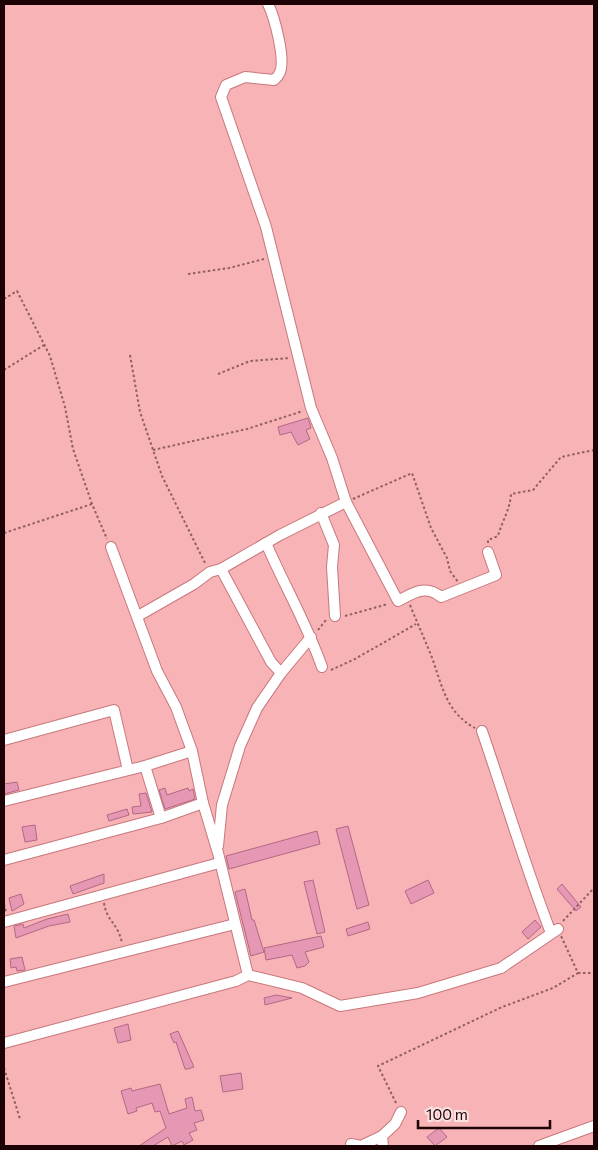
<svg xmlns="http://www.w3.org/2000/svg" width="598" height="1150" viewBox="0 0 598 1150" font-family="Commissioner,sans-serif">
<rect width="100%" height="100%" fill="#f8b3b6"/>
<g fill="#e697b4" stroke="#b26884">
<path d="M308,418L311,428L306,430L310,439L298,445L291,432L280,435L278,427Z"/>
<path d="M17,782L19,790L4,794V784Z"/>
<path d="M165,788L167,795L188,788L189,791L193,789L195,799L165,809L159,790Z"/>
<path d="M146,793L152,812L133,814L132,807L141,806L139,794Z"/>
<path d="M127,809L129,815L109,821L107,815Z"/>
<path d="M35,825L37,840L25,842L22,827Z"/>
<path d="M348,826L369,905L357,909L336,829Z"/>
<path d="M317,831L320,844L229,869L226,856Z"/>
<path d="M104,874V883L73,894L70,886Z"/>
<path d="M313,880L325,932L317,934L304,882Z"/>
<path d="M428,880L434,893L411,904L405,891Z"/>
<path d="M562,884L581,907L576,911L557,889Z"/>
<path d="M245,889L252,920H254L264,952L251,956L235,892Z"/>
<path d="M21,894L24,904L12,911L9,898Z"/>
<path d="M68,914L70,922L49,926L16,938L14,926L23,924L24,928L47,919Z"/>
<path d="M535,920L541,927L528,939L522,932Z"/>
<path d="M368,922L370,929L348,936L346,929Z"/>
<path d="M321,936L324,947L305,952L309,962L305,966L297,968L292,955L266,960L264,948Z"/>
<path d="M22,957L25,970L17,971L16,967L11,968L10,959Z"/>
<path d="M276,995L292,998L265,1005L264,998Z"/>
<path d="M128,1024L131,1040L118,1043L114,1028Z"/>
<path d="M178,1031L194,1067L188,1069H185L176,1042L174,1043L170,1034Z"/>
<path d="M241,1073L243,1089L223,1092L220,1076Z"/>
<path d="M160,1084L169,1114L187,1108L185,1099L192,1097L195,1111L201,1110L204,1120L194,1123L197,1130L189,1133L193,1140L184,1145L182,1141L172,1146L168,1137L153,1146H139L166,1128L160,1111L155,1112L152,1103L136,1108L137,1111L128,1114L121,1091L131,1088L132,1091Z"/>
<path d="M439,1128L447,1137L435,1146L427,1137Z"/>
</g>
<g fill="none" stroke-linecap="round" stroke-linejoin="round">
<defs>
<g id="minor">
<path d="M268,4C274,16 287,62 279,74C278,77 276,78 274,80L245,77L226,85L221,97L266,227L311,408L332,458L346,502L398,601C413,593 426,584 441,597L496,575L488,552"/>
<path d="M321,513L334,545L332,567L335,616"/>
<path d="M266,543C284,585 307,624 322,667"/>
<path d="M221,569L271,662L281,673"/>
<path d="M138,616L194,584L210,572L221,569L280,535L346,502"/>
<path d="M482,731C505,798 525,866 551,933"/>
<path d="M4,740L114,710L128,770"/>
<path d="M145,766L161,818"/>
<path d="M4,801L145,766L192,751"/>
<path d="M218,846L222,805L240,746L257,708L281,673L311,637"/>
<path d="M4,860L161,818L203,803"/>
<path d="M4,922L219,863"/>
<path d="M248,975L302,988L340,1006L418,993L501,968L558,929"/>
<path d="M4,982L235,924"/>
<path d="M4,1043L236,981L248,975L218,853L203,803L192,751L176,707L157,671L111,547"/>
<path d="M351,1144L361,1146L382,1136"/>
<path d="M383,1146L382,1136L395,1124L401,1112"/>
<path d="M539,1146L594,1126"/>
</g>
</defs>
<use href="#minor" stroke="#c8777c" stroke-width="12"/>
<g stroke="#905f62" stroke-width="2" stroke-dasharray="2.5 2.5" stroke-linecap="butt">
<path d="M188,274L229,268L264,259"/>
<path d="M4,299L17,291L50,356L65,407L73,449L92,504L107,539"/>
<path d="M130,355L140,412L162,476L206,565"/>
<path d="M4,370L44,345"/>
<path d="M218,374L250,361L290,358"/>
<path d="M153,450L247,429L303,411"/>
<path d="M353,499L412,473L431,528L447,558L450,571L458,582"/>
<path d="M4,533L92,504"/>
<path d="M488,543V540L498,536C502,521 510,510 511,494L533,490L561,457L594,450"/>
<path d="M410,605C417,622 424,638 431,655C442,684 445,712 475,728"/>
<path d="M345,616L388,604"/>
<path d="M318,630L326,620"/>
<path d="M331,670L355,659L416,624"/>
<path d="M104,903C107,922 118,923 122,943"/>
<path d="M4,904L6,912"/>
<path d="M563,921L594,888"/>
<path d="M578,973H594"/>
<path d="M4,1068L20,1119"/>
<path d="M396,1103L378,1066L502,1007L553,988L578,973L561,936"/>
</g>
<use href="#minor" stroke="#fff" stroke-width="10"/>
</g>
<rect width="598" height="1150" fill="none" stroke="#1c0205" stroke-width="10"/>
<path d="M418 1120v8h132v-8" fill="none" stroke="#1c0205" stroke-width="2.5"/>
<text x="426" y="1120" font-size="15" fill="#1c0205" stroke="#fce1e1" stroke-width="4" paint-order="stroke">100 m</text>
</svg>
